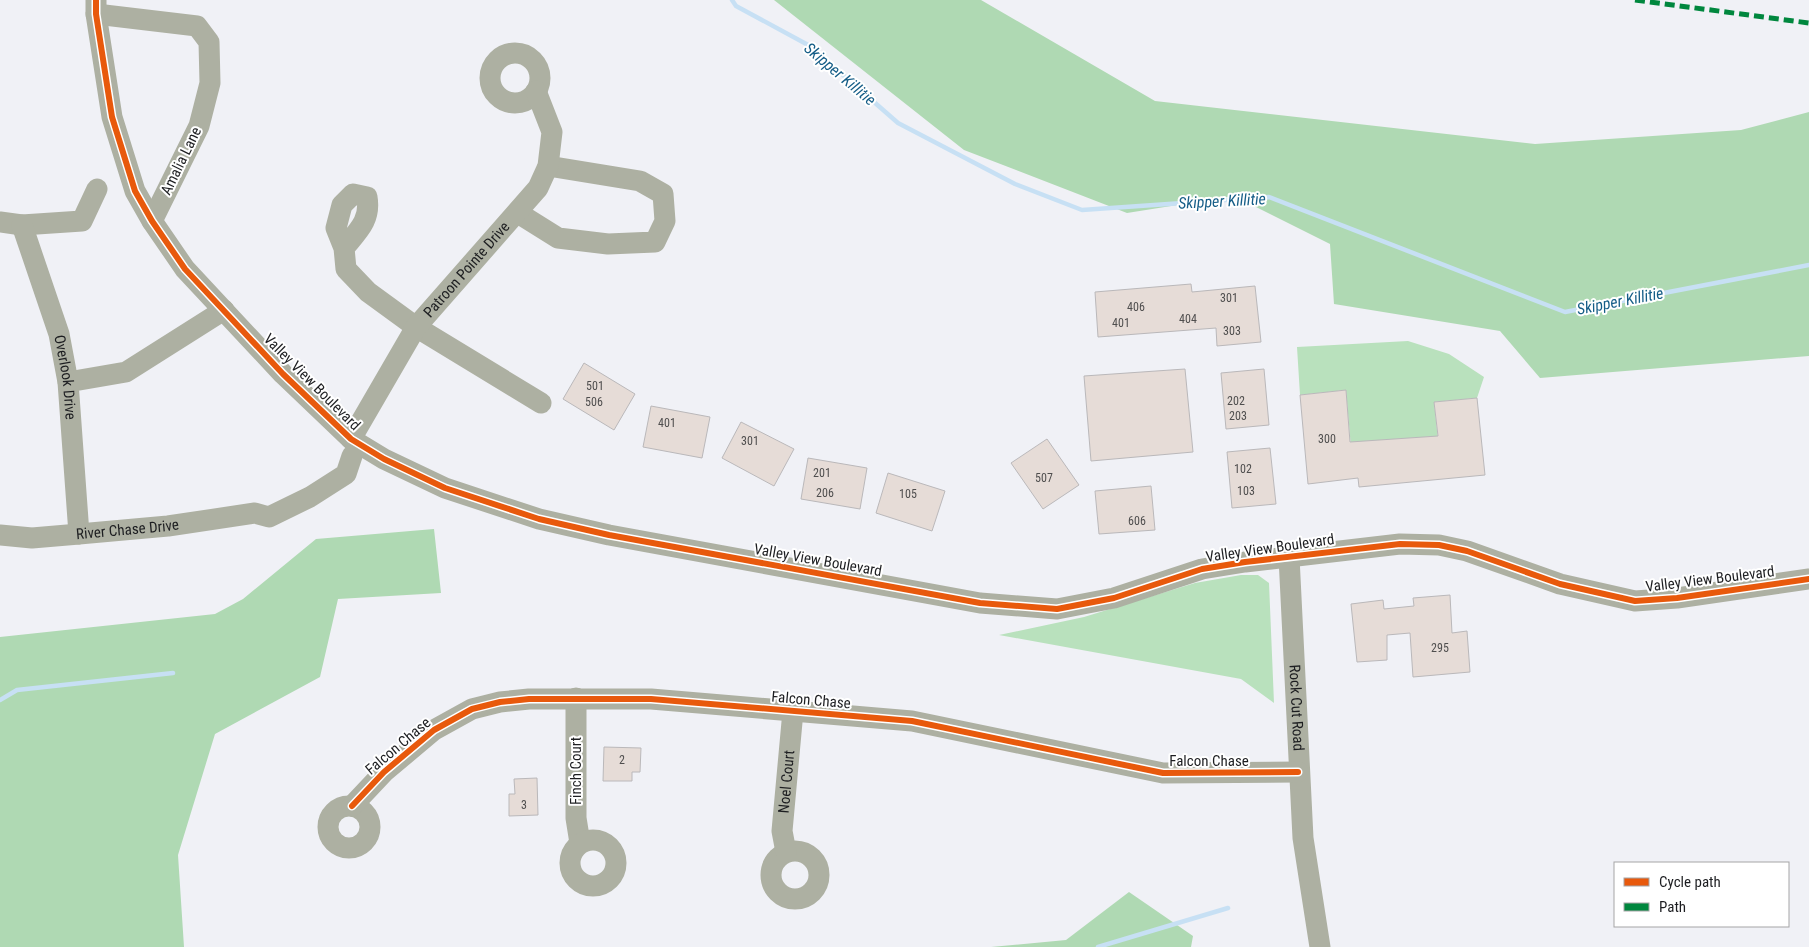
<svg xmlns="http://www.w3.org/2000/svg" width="1809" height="947" viewBox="0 0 1809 947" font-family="'Roboto Condensed',sans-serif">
<rect width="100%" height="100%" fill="#f0f1f6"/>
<g fill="#b9e1bd">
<path d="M1408,341L1449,354L1484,377L1477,398L1434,402L1439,449L1427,437L1357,442L1352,459L1346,390L1300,395L1297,347Z"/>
<path d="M1241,575H1258L1269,583L1274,703L1241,679L999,635L1084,617L1195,583Z"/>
</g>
<g fill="#afd9b3">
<path d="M774,0H981L1155,101L1535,144L1741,130L1809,112V356L1540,378L1500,331L1334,304L1330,244L1234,196L1127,213L964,150Z"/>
<path d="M434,529L441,593L338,599L320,677L215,734L178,855L184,947H0V637L215,614L243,599L316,539Z"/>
<path d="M1129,892L1193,936L1191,947H991L1066,940Z"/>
</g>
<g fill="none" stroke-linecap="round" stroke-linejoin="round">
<g stroke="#c7e0f4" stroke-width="4.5">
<path d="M732,0L736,6L810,46L898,123L1015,184L1082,210L1269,197L1565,312L1809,265"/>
<path d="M0,700L17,690L173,673"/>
<path d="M1098,947L1228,908"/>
</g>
</g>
<g fill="#e6dcd7" stroke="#bab8ba">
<path d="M1191,284L1192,292L1255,286L1261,342L1217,346L1216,328L1098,337L1095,292Z"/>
<path d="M584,363L635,394L614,430L563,399Z"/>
<path d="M1185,369L1193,452L1091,461L1084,376Z"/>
<path d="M1264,369L1269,425L1226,429L1221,373Z"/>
<path d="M1346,390L1350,442L1438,436L1434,402L1477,398L1485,475L1359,487L1358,478L1308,484L1300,395Z"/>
<path d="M651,406L710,417L702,458L643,447Z"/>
<path d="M741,422L794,449L774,486L722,458Z"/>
<path d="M1047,439L1079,485L1043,509L1011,463Z"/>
<path d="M1270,448L1276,504L1232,508L1227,452Z"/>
<path d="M808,458L867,468L860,509L801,499Z"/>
<path d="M888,473L945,491L932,531L876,513Z"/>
<path d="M1151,486L1155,530L1099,534L1095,491Z"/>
<path d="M1450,595L1452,633L1467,631L1470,672L1413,677L1410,633L1387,635V660L1357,662L1351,604L1383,600L1384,609L1414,606L1413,598Z"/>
<path d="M604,747L641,748L640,772H632V781H603Z"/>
<path d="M537,778L538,815L509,816V794H515L514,779Z"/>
</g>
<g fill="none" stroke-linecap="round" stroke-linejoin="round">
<g stroke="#adb0a2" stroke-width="21">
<path d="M96,0V14L112,117L135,191L152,221L185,269L283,374L351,439L384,459L445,488L539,519L609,535L980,603L1057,609L1114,598L1202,569L1245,562L1400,544L1439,545L1467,551L1560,584L1635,601L1677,598L1809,579"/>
<path d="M96,14L197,26L209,42L210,83L199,126L152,221"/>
<circle cx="515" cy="78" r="25"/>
<path d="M518,213L558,238L608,244L655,242L665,221L663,194L640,181L548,166"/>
<path d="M0,222L22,225L82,221L97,189"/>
<path id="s1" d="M22,225L59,334L68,382L79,534"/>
<path d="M344,248C358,231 371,220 367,197L353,194L342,205L336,228L344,248L346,269L368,292L416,327L541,403"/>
<path d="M68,382L126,372L224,310"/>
<path id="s2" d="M351,439L416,327L538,188L548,166L552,132L536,91"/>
<path id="s3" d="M0,535L32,538L79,534L168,526L255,513L269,517L310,497L346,474L352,456"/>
<path id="s4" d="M1289,557L1303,838L1320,947"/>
<path d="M576,698V818L580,843"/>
<circle cx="349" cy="827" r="21"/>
<path d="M352,806L384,772L434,730L472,709L500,702L529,699H651L912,721L1163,773L1298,772"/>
<circle cx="593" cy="863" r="23"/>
<circle cx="795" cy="875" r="24"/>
<path id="s5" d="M786,852L782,831L793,711"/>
</g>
<path stroke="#00873e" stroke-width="5" stroke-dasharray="10 5" stroke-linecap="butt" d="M1635,0L1809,23"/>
<defs>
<g id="cycleway">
<path d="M96,0V14L112,117L135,191L152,221L185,269L283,374L351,439L384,459L445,488L539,519L609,535L980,603L1057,609L1114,598L1202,569L1245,562L1400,544L1439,545L1467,551L1560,584L1635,601L1677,598L1809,579"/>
<path d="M352,806L384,772L434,730L472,709L500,702L529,699H651L912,721L1163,773L1298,772"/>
</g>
</defs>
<use href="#cycleway" stroke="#fff" stroke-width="9"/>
<use href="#cycleway" stroke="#e8590c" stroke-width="6"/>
</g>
<g text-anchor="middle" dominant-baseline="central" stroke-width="4" stroke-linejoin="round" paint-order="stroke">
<g font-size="12" fill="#4f4e4e">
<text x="1229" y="298">301</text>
<text x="1136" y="307">406</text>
<text x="1188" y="319">404</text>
<text x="1121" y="323">401</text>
<text x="1232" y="331">303</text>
<text x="595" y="386">501</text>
<text x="1236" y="401">202</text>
<text x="594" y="402">506</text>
<text x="1238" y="416">203</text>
<text x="667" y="423">401</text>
<text x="1327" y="439">300</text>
<text x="750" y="441">301</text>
<text x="1243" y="469">102</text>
<text x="822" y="473">201</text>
<text x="1044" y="478">507</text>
<text x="1246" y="491">103</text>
<text x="825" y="493">206</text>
<text x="908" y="494">105</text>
<text x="1137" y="521">606</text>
<text x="1440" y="648">295</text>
<text x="622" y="760">2</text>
<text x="524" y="805">3</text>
</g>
<g font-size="15" fill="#1d1e21" stroke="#fff">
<text transform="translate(181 161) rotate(-64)">Amalia Lane</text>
<text stroke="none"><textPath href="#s2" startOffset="206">Patroon Pointe Drive</textPath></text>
<text stroke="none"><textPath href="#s1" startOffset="159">Overlook Drive</textPath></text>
<text transform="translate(312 382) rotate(45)">Valley View Boulevard</text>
<text stroke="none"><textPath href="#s3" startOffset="128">River Chase Drive</textPath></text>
<text transform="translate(1270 548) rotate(-8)">Valley View Boulevard</text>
<text transform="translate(818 560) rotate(10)">Valley View Boulevard</text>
<text transform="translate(1710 579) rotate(-7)">Valley View Boulevard</text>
<text transform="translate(811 700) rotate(5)">Falcon Chase</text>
<text stroke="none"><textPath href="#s4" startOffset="151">Rock Cut Road</textPath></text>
<text transform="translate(398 746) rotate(-40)">Falcon Chase</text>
<text x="1209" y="761">Falcon Chase</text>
<text transform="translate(576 771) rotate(-90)">Finch Court</text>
<text stroke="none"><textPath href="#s5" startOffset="71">Noel Court</textPath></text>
</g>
<g font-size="16" font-style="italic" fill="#155d87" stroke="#fff">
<text transform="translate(840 74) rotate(40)">Skipper Killitie</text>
<text transform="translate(1222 201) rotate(-3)">Skipper Killitie</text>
<text transform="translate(1620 301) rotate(-11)">Skipper Killitie</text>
</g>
</g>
<rect x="1614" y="862" width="175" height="65" fill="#ffffff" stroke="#a5a5a6"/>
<rect x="1624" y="878" width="25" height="8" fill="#e8590c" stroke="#a5a5a6"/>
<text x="1659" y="887" font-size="15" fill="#1d1e21">Cycle path</text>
<rect x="1624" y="903" width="25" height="8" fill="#00873e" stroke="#a5a5a6"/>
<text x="1659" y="912" font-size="15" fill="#1d1e21">Path</text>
</svg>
